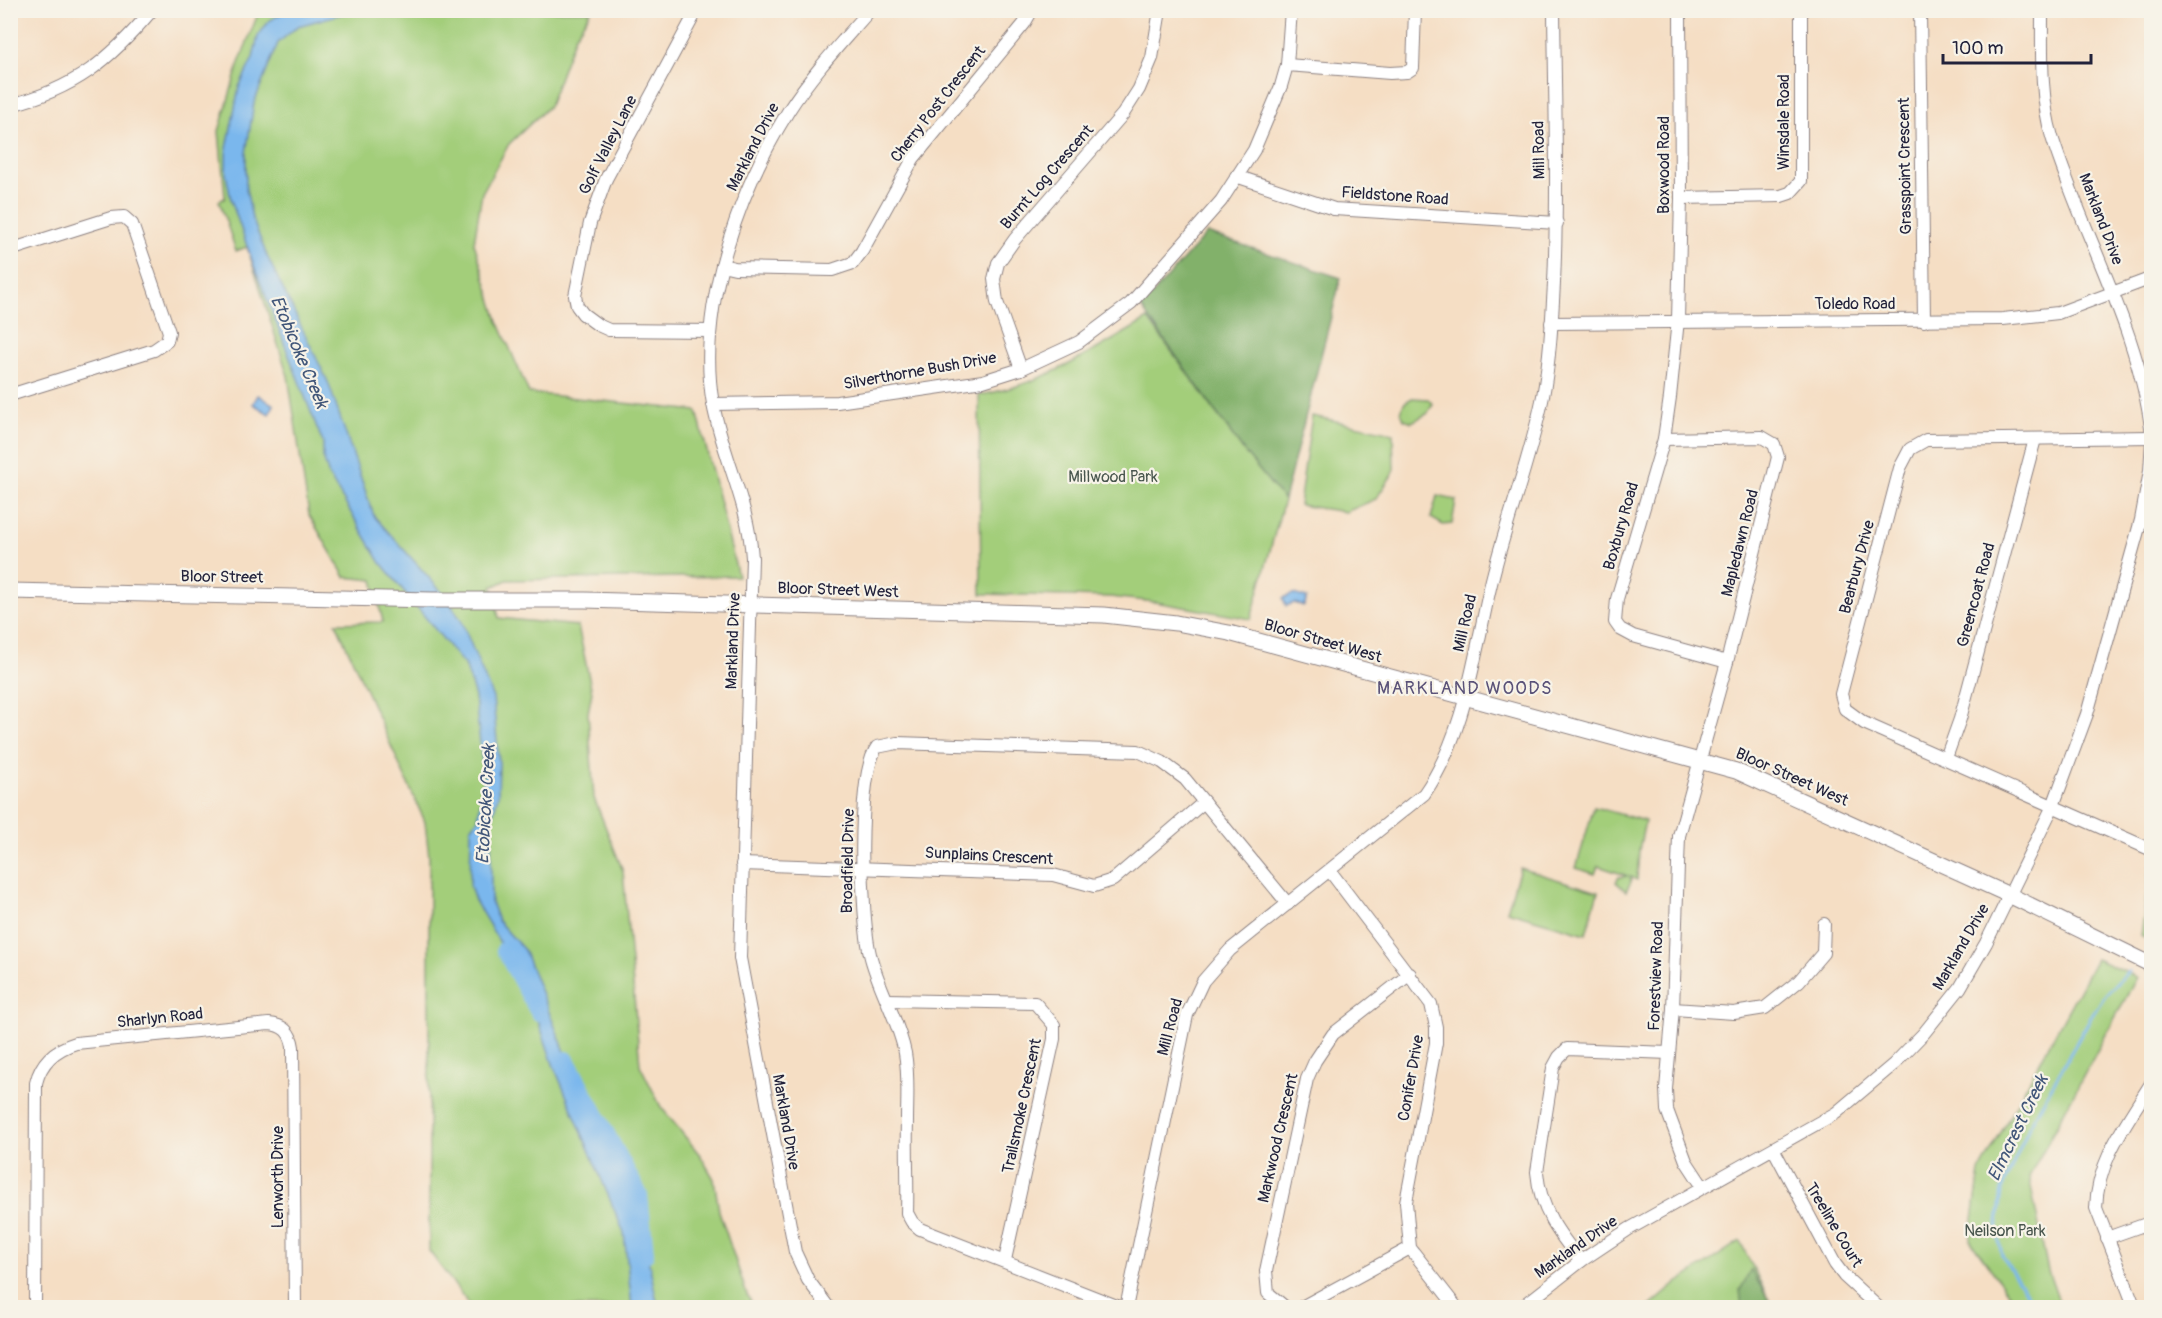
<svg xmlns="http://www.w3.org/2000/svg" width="2162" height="1318" viewBox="0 0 2162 1318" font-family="Pangolin,sans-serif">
<rect width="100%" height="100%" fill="#f7f3e8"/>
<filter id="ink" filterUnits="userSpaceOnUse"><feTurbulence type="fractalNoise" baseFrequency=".0167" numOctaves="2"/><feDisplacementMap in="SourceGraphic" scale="12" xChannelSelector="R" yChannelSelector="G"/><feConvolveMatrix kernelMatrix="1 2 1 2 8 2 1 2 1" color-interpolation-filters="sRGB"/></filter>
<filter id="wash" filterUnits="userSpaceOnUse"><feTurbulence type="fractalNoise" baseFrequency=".008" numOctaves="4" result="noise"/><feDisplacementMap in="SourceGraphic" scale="24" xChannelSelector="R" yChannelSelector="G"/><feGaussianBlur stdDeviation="1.35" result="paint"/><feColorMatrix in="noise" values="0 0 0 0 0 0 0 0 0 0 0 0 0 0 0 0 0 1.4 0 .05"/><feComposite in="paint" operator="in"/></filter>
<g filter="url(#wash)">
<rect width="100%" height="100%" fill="#f5dec4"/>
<g fill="#a3ce7a" stroke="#62785a" stroke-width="1.5">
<path d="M259,11H591L575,36L549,106L509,144L482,193L474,243L498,321L529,393L697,411L738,576L507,580L492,587L499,618L578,626L592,692L588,713L594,798L623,871L640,1065L661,1107L700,1155L714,1179L719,1211L747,1295L754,1307H471L429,1251V857L425,822L336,623L383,622L373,580L345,577L309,515L288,376L247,247L236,251L219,201L225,198L219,131L239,63Z"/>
<path d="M1148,319L1246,454L1284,500L1251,619L1155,602L1110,597L981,594L979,395C1041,386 1095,350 1148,319Z"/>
<path d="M1412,398L1428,399L1433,404L1427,414L1412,422L1404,419L1401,412L1404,403Z"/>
<path d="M1312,416L1393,433L1394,472L1376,499L1346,512L1299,505Z"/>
<path d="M1437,496L1456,500L1452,524L1443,525L1431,518Z"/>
<path d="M1594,807L1645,821L1639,850L1637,880L1630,877L1631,882L1626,891L1616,882L1619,877L1628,876L1598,866L1595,874L1576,868Z"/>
<path d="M2151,866H2152L2151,942L2141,936Z"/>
<path d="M1520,868L1598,892L1586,934L1507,911Z"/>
<path d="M2096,959L2137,977L2029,1177L2048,1271L2061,1307H2018L1970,1240L1980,1171Z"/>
<path d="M1740,1241L1773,1308H1648L1677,1283Z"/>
</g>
<g fill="#82b16a" stroke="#526a52" stroke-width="1.5">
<path d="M1207,233L1341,278L1284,500L1246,454L1141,307Z"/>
<path d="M1751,1270L1773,1307H1742L1740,1290Z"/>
</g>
<g fill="#7ab7ed" stroke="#4e6c94" stroke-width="1.5">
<path d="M285,11H352L298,26L278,43L254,103L246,153V188L252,218L267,256L328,382L374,516L447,598L461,620L493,698L499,763L498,796L491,821V902L498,921L524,950L582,1094L619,1156L637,1204L658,1307H632L624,1233L553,1064L527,988L475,901L470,886L471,828L478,819L484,780L475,697L466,667L381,563L329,476L323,457V443L254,266L231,200L226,175V153L239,87L253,58L258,36L269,21Z"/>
<path d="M258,395L274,405L269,414L253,404Z"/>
<path d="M1293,594L1307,598L1304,606L1294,603L1286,606L1283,598Z"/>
</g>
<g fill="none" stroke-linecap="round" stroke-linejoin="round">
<path stroke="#7ab7ed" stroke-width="3" d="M2036,1308L2002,1256L1997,1231L2002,1190L2030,1125L2091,1017L2106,994L2129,971"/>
<g stroke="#7ab7ed" stroke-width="18">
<path d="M505,950L539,1012"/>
<path d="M566,1060L639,1195L645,1254"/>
</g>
</g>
</g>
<g filter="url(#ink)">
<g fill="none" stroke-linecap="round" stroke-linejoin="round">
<defs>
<g id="minor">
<path d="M697,10L606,179L590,223L575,296L577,306L583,314L598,325L609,330L710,331"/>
<path d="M1680,10L1681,198L1678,320L1670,397L1664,439L1617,599L1615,622L1620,629L1633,636L1727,662"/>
<path d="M1920,10L1924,321"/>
<path d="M2042,10C2042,53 2040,96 2052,137C2083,237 2140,330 2152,435"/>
<path d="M1287,65L1390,73L1407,72L1413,68L1415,10"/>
<path d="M10,105C75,89 110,60 152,10"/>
<path d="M1236,176L1334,209L1557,223"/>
<path d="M1681,198L1781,196L1790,193L1801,181V10"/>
<path d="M10,250L111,218L124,217L132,224L169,332L167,341L154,350L10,395"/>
<path d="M722,265L735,268L832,270L853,263L862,251L913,159L1024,24L1032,10"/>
<path d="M1551,323L2003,319L2058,313L2152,278"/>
<path d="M1021,369L997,302L994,279L998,263L1015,239L1123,114L1139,89L1152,58L1160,10"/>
<path d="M713,404L837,402L983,381L1021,369L1079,342L1131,303L1221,201L1254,150L1281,86L1287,65L1291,10"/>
<path d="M2152,437L1926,440L1910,449L1900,468L1841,694L1845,709L1864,723L2152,850"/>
<path d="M1664,439L1762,437L1774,444L1778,457L1727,662L1679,836L1673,1009L1666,1089L1667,1110L1686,1161L1703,1187"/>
<path d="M1946,758L1960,719L2035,439"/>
<path d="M742,864L1053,875L1094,886L1113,880L1204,802"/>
<path d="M1330,871L1431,1004L1436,1027V1043L1406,1202L1410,1248L1457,1308"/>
<path d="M888,1000L1035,1003L1054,1025V1039L1005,1260"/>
<path d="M1673,1009L1734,1013L1765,1008L1799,981L1823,953L1824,924"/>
<path d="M1774,1150L1835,1264L1844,1276L1879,1308"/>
<path d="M2107,1238L2152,1222"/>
<path d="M1581,1261C1558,1233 1540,1209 1537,1172L1553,1068L1559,1057L1567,1049L1669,1053"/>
<path d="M35,1308L36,1083C41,1062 56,1049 76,1043L269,1024C284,1025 291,1033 293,1047L295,1308"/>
<path d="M829,1308L808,1280L795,1252L740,958L752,558C749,504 723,457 713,404C696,308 739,190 789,110C812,74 842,42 870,10"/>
<path d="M1122,1308L920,1229L912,1222L907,1213C908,1182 906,1152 907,1121C907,1099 909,1076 905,1053C898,1018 878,988 870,954C861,918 856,775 877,747L897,743L1138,751L1162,762L1185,779L1288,904"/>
<path d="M1126,1308L1187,1015L1203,981L1230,950L1424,794C1465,735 1474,657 1490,588C1505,523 1530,461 1543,396C1550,359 1552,320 1554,283C1558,192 1555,101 1554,10"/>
<path d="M1286,1308L1268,1293L1266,1271L1307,1079L1315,1061L1333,1034L1410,974"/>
<path d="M1300,1308L1410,1248"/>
<path d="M1521,1308L1581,1261L1629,1229L1836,1113L1894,1064L1924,1033L1960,988L1986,943L2053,806L2087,714L2141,520L2150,471L2152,440"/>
<path d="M2135,1308L2096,1208C2097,1160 2128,1121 2152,1082"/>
</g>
<path id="major" d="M10,591L432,600H585L1104,615L1176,623L1229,633L1736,771L2009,895L2152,965"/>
</defs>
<use href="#minor" stroke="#8c8080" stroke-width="14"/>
<use href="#major" stroke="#8c8080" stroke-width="17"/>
<use href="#minor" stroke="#fff" stroke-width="12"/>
<use href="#major" stroke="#fff" stroke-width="15"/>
</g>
</g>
<g text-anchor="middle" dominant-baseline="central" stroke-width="4.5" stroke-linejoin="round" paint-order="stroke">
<g font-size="16" fill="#22223b" stroke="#f7f3e8">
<text transform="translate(938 104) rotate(-52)">Cherry Post Crescent</text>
<text transform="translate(1784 122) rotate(-90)">Winsdale Road</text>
<text transform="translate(608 145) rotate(-63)">Golf Valley Lane</text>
<text transform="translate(753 147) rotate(-63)">Markland Drive</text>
<text transform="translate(1539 150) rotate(-91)">Mill Road</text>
<text transform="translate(1664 165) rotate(-90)">Boxwood Road</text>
<text transform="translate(1905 166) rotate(-91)">Grasspoint Crescent</text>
<text transform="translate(1047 177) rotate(-49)">Burnt Log Crescent</text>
<text transform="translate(1395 196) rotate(4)">Fieldstone Road</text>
<text transform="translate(2101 219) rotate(69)">Markland Drive</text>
<text x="1855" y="304">Toledo Road</text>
<text transform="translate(920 371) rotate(-10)">Silverthorne Bush Drive</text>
<text transform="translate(1621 526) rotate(-74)">Boxbury Road</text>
<text transform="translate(1740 543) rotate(-76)">Mapledawn Road</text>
<text transform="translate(1857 567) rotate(-75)">Bearbury Drive</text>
<text transform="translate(222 577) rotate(1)">Bloor Street</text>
<text transform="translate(838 590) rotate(2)">Bloor Street West</text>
<text transform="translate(1976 595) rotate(-75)">Greencoat Road</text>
<text transform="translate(1465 623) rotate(-77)">Mill Road</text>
<text transform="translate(733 641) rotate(-88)">Markland Drive</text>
<text transform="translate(1323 641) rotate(16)">Bloor Street West</text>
<text transform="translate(1792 777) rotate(24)">Bloor Street West</text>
<text transform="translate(989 856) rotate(3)">Sunplains Crescent</text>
<text transform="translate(848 861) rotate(-89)">Broadfield Drive</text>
<text transform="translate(1961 947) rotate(-60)">Markland Drive</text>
<text transform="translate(1656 976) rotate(-88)">Forestview Road</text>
<text transform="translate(160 1018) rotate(-6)">Sharlyn Road</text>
<text transform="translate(1170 1027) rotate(-75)">Mill Road</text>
<text transform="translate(1411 1078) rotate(-80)">Conifer Drive</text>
<text transform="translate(1022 1106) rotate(-78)">Trailsmoke Crescent</text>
<text transform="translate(786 1122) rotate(80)">Markland Drive</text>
<text transform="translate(1278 1138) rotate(-77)">Markwood Crescent</text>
<text transform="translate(278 1177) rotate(-90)">Lenworth Drive</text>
<text transform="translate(1834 1225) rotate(59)">Treeline Court</text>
<text transform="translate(1576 1247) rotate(-35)">Markland Drive</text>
</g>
<g font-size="16" fill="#49564e" stroke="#f7f3e8">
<text x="1113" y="477">Millwood Park</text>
<text x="2005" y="1231">Neilson Park</text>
</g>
<g font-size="18" font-style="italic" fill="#415679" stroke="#f7f3e8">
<text transform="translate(299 352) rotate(67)">Etobicoke Creek</text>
<text transform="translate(486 804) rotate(-87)">Etobicoke Creek</text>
<text transform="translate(2018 1128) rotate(-64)">Elmcrest Creek</text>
</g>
<g font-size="18" letter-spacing="1.5" fill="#5a5278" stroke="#f7f3e8">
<text x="1465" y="688">MARKLAND WOODS</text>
</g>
</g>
<rect width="2162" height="1318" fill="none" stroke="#f7f3e8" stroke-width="36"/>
<path d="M1943 54v9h148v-9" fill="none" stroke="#22223b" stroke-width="3"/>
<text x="1952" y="54" font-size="18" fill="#22223b" stroke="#f7f3e8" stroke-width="4.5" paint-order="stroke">100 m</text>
</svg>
